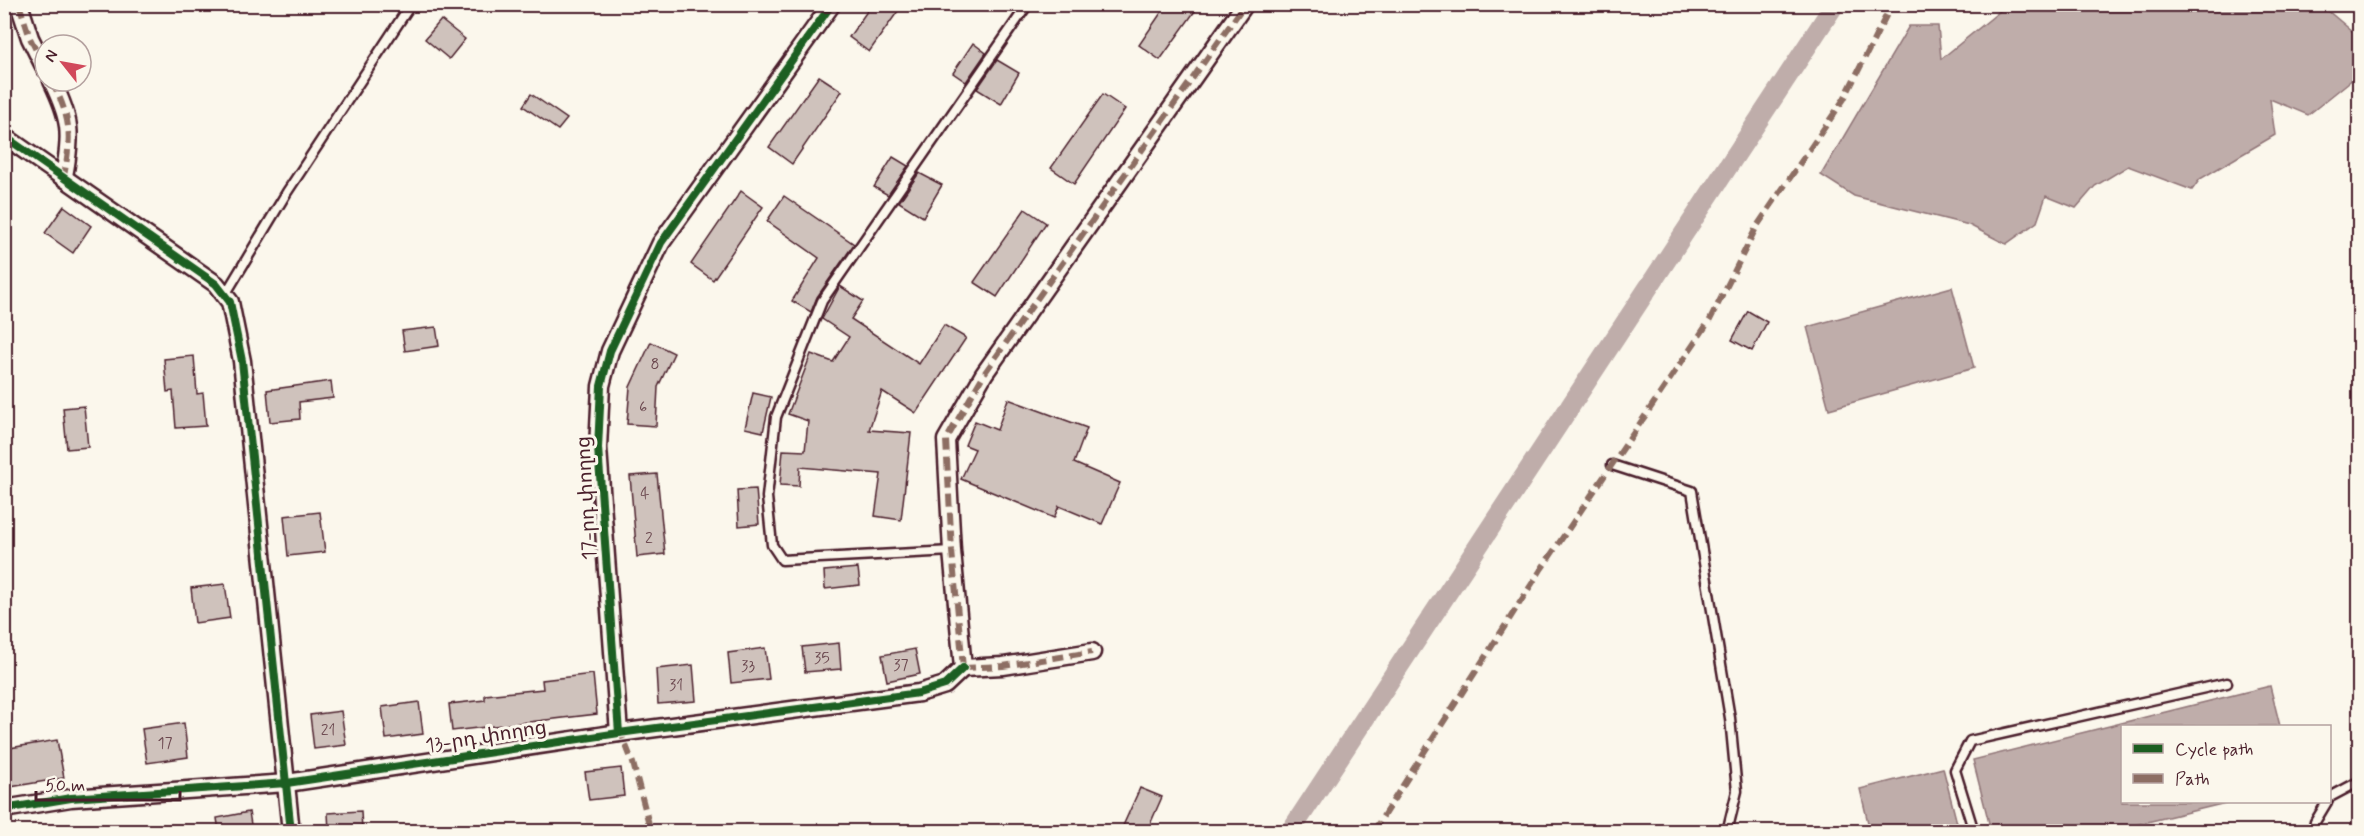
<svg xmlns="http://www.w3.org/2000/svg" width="2364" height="836" viewBox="0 0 2364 836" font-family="Mynerve,'Noto Sans Armenian',sans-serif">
<rect width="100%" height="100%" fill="#fbf7ec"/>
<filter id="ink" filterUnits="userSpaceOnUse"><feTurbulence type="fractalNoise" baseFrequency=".0167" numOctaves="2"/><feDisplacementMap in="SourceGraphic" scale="12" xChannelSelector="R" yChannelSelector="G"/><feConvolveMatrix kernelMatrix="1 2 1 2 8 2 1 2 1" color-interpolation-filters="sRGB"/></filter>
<g filter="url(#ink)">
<g fill="#bfadaa" stroke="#907477" stroke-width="1.5">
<path d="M1985,5H2321L2359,37V74L2308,115L2270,99L2275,135L2200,179L2192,190L2128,166L2095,186L2076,208L2046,196L2037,222L2006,244L1969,225L1854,196L1821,175L1909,26H1938L1941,59L2000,11Z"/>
<path d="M1952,287L1974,368L1829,409L1807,327Z"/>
<path d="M2270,686L2280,726H2122V802H2230L2110,831H1991L1973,760Z"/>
<path d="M1943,768L1959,831H1870L1860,789Z"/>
</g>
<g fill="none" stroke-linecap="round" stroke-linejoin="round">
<path stroke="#bfadaa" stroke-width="20" d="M1290,832L1835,4"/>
</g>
<g fill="#cfc2bc" stroke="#4a1f2b" stroke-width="1.5">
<path d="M872,4H903L869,52L849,37Z"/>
<path d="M1167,4H1200L1160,60L1139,45Z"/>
<path d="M441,20L465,39L449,59L425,39Z"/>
<path d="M973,43L986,53L966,82L953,73Z"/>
<path d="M997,60L1019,73L1001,104L977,89Z"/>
<path d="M819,76L842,91L792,164L769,147Z"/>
<path d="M531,94L567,119L558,130L523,106Z"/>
<path d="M1103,94L1125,109L1074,184L1051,168Z"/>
<path d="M893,157L908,166L888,195L874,187Z"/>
<path d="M919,173L942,185L923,217L899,202Z"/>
<path d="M741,191L763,207L713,280L691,264Z"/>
<path d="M784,196L854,244L817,297L811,312L792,301L819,258L767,221Z"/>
<path d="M64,206L91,226L73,253L45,233Z"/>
<path d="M1025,209L1046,223L997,297L974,282Z"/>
<path d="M840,286L863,301L851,319L919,364L944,325L966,338L916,413L882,391L869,430L911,433L901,520L875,516L881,474L800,467L799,486L780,485L783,450L805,451L808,421L788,414L811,354L833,362L849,337L822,319Z"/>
<path d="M1748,311L1767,322L1752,351L1732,340Z"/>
<path d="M436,327L439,346L405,351L402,331Z"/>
<path d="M651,342L674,353L658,387L656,426L627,424L630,387Z"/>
<path d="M194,356L197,394L203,393L206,426L176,428L173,391L167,392L164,359Z"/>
<path d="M331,381L333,398L299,402L300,419L270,422L267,390Z"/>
<path d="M753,393L771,397L763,432L745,428Z"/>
<path d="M1008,399L1087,428L1074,463L1120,483L1102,524L1059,506L1054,518L961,479L975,449L965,445L975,421L997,430Z"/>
<path d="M84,406L88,447L67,449L63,408Z"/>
<path d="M657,474L665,554L637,557L630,476Z"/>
<path d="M756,489L759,524L739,526L737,490Z"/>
<path d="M320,512L325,552L288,556L284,516Z"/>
<path d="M858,568L860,585L825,589L824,571Z"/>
<path d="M225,584L230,618L195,623L191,588Z"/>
<path d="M839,643L841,669L805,672L802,647Z"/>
<path d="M765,648L769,679L731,683L728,653Z"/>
<path d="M915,649L920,674L887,681L882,655Z"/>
<path d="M693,665L696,701L658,704L656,669Z"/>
<path d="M593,674L597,714L452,731L449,704L485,700V695L543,689L542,680Z"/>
<path d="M419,702L423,734L386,739L382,707Z"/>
<path d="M341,711L346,745L314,749L310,715Z"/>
<path d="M184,723L188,757L147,763L142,729Z"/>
<path d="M57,740L64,778L4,788V749Z"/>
<path d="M621,768L624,796L589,800L585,772Z"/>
<path d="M1140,788L1162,797L1147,831H1131L1122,828Z"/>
<path d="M361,811L362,831H329L328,813Z"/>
<path d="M249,812L252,831H219L217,818Z"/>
</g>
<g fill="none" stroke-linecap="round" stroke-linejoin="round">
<defs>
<g id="service">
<path d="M225,295L287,192L411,4"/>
<path d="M1612,465L1692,491L1730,718L1737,791L1727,832"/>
<path d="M952,551L782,560L772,545L767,497L776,417L822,301L1028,4"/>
<path d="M2330,797L2360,781"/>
<path d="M1974,832L1955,770L1970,741L2227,683"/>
<path d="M2313,832L2315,822L2327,802"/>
</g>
<g id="minor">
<path d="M19,4L30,38L45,68"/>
<path d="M52,81C71,120 72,134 64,176"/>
<path d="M4,136L216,284L230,302L242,361L291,832"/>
<path d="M963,668L952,551L946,440L984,374L1245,4"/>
<path d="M963,668L1003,666L1092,652"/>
<path d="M619,733L598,448L601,386L610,351L661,243L832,4"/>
<path d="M4,809L71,798L287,783L619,733L919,693L945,685L963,668"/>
</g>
</defs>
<use href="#service" stroke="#4a1f2b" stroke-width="13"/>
<use href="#minor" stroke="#4a1f2b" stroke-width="21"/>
<use href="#service" stroke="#fbf7ec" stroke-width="8"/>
<use href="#minor" stroke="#fbf7ec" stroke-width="16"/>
<g stroke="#8d6e63" stroke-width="6" stroke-dasharray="12 6" stroke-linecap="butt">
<path d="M19,4L30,38L45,68"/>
<path d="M52,81C71,120 72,134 64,176"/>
<path d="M963,668L952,551L946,440L984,374L1245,4"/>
<path d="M963,668L1003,666L1092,652"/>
<path d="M619,728L633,763L651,832"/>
<path d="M1373,832L1542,568L1710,320L1757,226L1844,99L1892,4"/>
</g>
<defs>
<g id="cycleway">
<path d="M4,136L216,284L230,302L242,361L291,832"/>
<path d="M619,733L598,448L601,386L610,351L661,243L832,4"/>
<path d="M4,809L71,798L287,783L619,733L919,693L945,685L963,668"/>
</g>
</defs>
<use href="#cycleway" stroke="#fbf7ec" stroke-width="11"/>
<use href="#cycleway" stroke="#1b5e20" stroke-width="8"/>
</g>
</g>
<g text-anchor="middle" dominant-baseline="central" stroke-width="6" stroke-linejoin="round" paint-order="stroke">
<g font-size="16" fill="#6b484f">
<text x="655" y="364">8</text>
<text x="643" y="407">6</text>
<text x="645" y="493">4</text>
<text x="649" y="538">2</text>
<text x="822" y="658">35</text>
<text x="901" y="665">37</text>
<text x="748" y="666">33</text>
<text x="676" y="685">31</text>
<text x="328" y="730">21</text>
<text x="165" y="743">17</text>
</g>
<g font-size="20" fill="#4a1f2b" stroke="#fbf7ec">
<text transform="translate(587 498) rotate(-93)">17-րդ փողոց</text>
<text transform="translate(486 737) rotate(-9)">13-րդ փողոց</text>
</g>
</g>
<rect width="2364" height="836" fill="none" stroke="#fbf7ec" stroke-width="24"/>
<rect x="12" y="12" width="2340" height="812" fill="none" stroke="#4a1f2b" stroke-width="2" filter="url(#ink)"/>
<rect x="2121" y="725" width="210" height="78" fill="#fbf7ec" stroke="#b4a19f" stroke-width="1.5"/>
<rect x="2133" y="744" width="30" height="9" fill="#1b5e20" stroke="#b4a19f" stroke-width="1.5"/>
<text x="2175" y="755" font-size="18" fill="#4a1f2b">Cycle path</text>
<rect x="2133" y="774" width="30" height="9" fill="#8d6e63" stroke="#b4a19f" stroke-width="1.5"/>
<text x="2175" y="785" font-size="18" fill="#4a1f2b">Path</text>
<g transform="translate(63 63) rotate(301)"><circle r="28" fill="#fbf7ec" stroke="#b4a19f" stroke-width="1.5"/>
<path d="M0-4.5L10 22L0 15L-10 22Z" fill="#d1495b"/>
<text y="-9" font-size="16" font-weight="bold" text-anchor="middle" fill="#4a1f2b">N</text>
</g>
<path d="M36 791v9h144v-9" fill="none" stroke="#4a1f2b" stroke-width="3"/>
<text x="45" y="791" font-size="18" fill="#4a1f2b" stroke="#fbf7ec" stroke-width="4.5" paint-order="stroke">50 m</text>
</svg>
